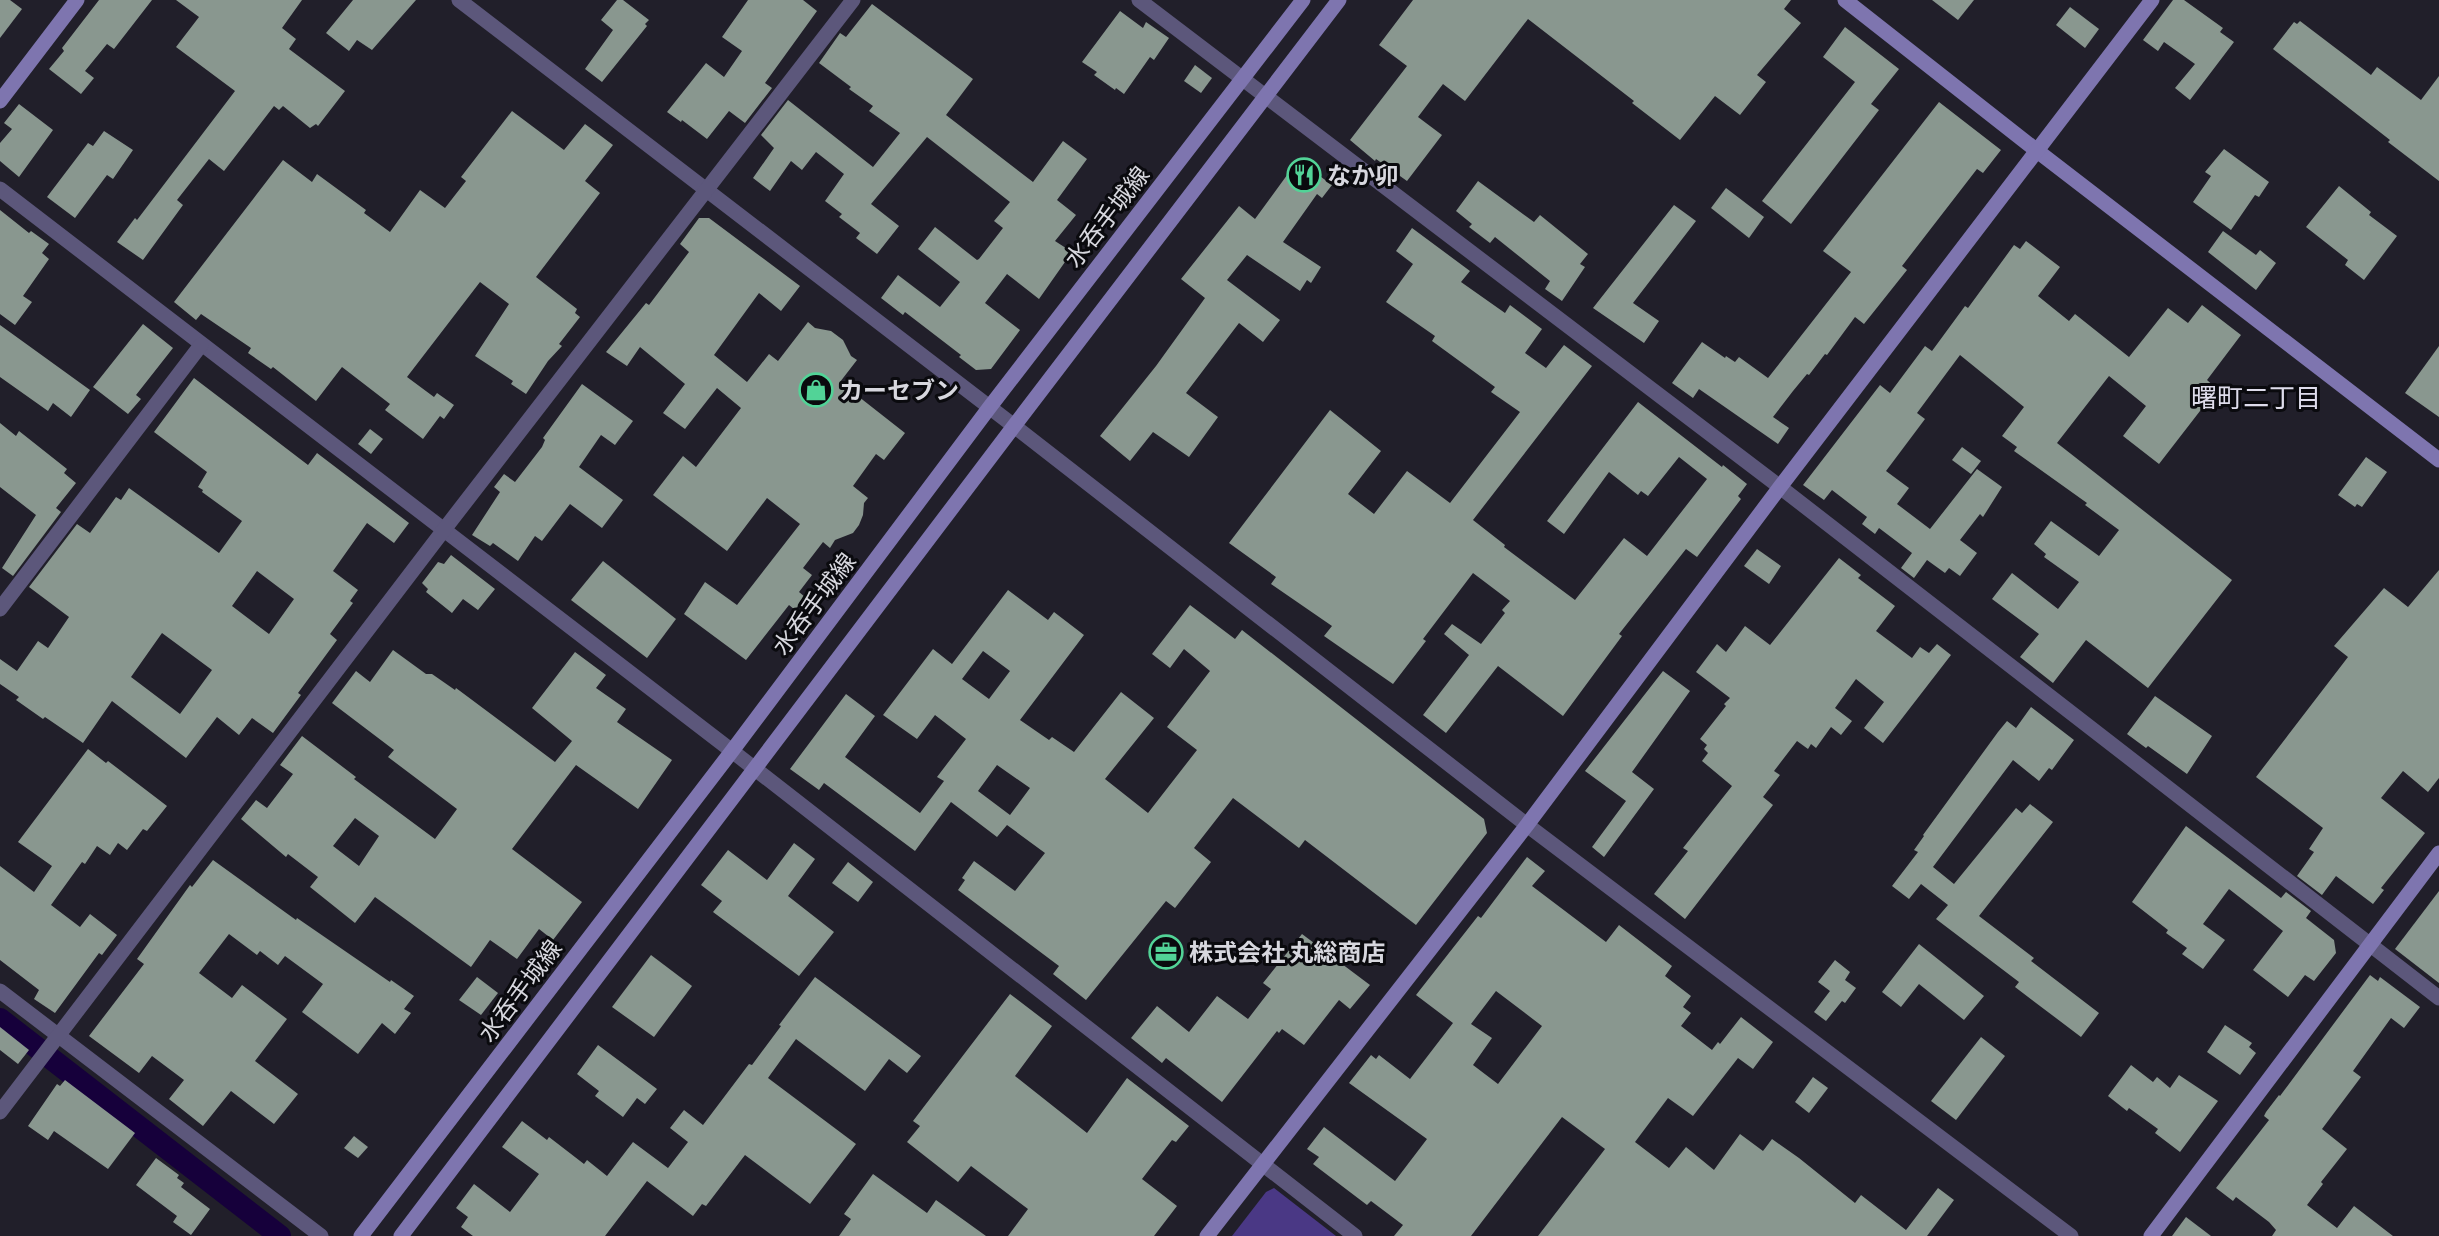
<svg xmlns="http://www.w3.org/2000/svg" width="2439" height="1236" viewBox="0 0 2439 1236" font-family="'Zilla Slab','Noto Sans JP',serif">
<rect width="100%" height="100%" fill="#211f2a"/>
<path fill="#4a3885" d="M1274,1188L1336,1236H1232L1266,1192Z"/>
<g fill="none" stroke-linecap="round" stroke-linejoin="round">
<path stroke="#16003b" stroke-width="22" d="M0,1019L280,1236"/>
</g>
<g fill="#89978f" fill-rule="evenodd">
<path d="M0,0H10L22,9L0,38Z"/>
<path d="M99,0H152L114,49L107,44L85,71L94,78L81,94L49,69L64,51L62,48Z"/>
<path d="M176,0H302L282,28L296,39L289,49L345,91L318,126L316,124L310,128L283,106L279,110L274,106L224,171L209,159L177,200L183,205L143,260L117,242L135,218L137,220L235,91L176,47L199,17Z"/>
<path d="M353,0H416L372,50L357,40L349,51L326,33Z"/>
<path d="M617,0H623L649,20L645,24L647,26L602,82L585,69L613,30L601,20Z"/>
<path d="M748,0H803L817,11L765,83L772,88L745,123L729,111L707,139L682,120L681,122L667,112L706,63L724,77L742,51L722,37Z"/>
<path d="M1413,0H1791L1784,9L1801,23L1757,75L1766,82L1740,115L1715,96L1680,140L1632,103L1634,101L1528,19L1465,101L1443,84L1418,117L1442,135L1407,181L1376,159L1375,161L1350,140L1407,66L1379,45Z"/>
<path d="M1932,0H1974L1958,20Z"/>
<path d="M2173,0H2184L2223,28L2220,32L2234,42L2190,100L2175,88L2195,64L2164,42L2158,51L2143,40Z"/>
<path d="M872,4L973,79L946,115L1033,182L1063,141L1087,159L1057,200L1076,215L1055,241L1072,252L1039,299L1007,274L985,303L1020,330L991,369L976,370L959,357L961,355L905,312L903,315L881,298L898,275L940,307L960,282L918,249L935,227L977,260L979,259L1003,228L994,221L1010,202L927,137L871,204L899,226L877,254L856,238L860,233L839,217L842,214L825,201L844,174L816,152L802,170L791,161L770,191L753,178L774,148L761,135L788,100L873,167L900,133L869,111L873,106L849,89L851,87L819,63L840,33L846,37Z"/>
<path d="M2070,7L2099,29L2085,48L2056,25Z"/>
<path d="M1120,11L1143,28L1146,22L1169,38L1154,60L1150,57L1124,94L1116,88L1115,90L1094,75L1097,72L1082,62Z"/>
<path d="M2300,21L2371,75L2377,67L2421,100L2439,76V181L2388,142L2390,140L2273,49L2294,22L2297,24Z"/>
<path d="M1845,27L1899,69L1871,104L1879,110L1791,224L1762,201L1855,82L1823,57Z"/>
<path d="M1195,65L1212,78L1201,93L1184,81Z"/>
<path d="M1939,102L2001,150L1983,173L1977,169L1902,266L1907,270L1864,324L1855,317L1827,355L1825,354L1809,375L1807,374L1793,391L1773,417L1789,428L1778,444L1699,389L1693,398L1672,383L1702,342L1725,358L1726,356L1735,362L1739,357L1768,378L1851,272L1823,251Z"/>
<path d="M19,104L53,130L19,177L0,161V143L12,129L4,123Z"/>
<path d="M512,111L564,150L585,124L613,145L585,181L600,193L536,277L577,309L575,313L580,317L559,344L562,346L548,361L526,394L511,384L513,381L475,356L509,304L480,282L407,377L434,397L437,393L454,405L444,419L440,416L423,439L385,410L390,404L342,367L316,401L273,367L271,369L248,353L251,348L201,314L196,320L174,302L283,160L312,182L317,174L366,210L364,213L390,232L420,190L445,208L466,181L461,177Z"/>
<path d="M104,131L133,150L113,179L107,175L75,218L47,197L88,143L93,146Z"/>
<path d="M2224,149L2269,182L2259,197L2255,195L2231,230L2193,202L2211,176L2205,172Z"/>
<path d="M1298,160L1332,185L1322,198L1317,194L1283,242L1321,267L1311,283L1307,280L1300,291L1247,255L1227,280L1280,320L1263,342L1239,323L1186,393L1218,417L1189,457L1153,432L1130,461L1100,436L1156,366L1205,298L1181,279L1239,206L1255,219Z"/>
<path d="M1478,181L1534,222L1540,215L1588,254L1580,264L1585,267L1562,301L1545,289L1550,281L1495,237L1490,243L1469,227L1472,224L1456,211Z"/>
<path d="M2339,186L2371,212L2369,215L2397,236L2364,280L2345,265L2348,260L2306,227Z"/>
<path d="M1726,188L1764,217L1749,238L1711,208Z"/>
<path d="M1674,205L1696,221L1633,303L1659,321L1644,343L1593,308Z"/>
<path d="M0,210L29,233L31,231L49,244L42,253L49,259L23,296L32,302L15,325L0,314Z"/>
<path d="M699,218H709L800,286L781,311L759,293L714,355L747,382L769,354L778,361L808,322L815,328L831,331L843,340L851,356L857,360L840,382L905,433L884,460L876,454L853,486L868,498L864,503L863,515L859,525L853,533L835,540L830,548L823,542L803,568L812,575L799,592L805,597L795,610L789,605L746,660L684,614L705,582L737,605L800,524L767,498L727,551L653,495L683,456L696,467L741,408L717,388L685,429L663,413L685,384L640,347L627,366L606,352L646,303L649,305L689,252L680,244Z"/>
<path d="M1412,228L1470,271L1461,282L1505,313L1510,305L1542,329L1525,353L1546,368L1564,345L1592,366L1473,520L1505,545L1504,547L1575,600L1624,538L1647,556L1707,479L1679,457L1648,496L1641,491L1638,495L1609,472L1564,534L1547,521L1638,402L1722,467L1723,465L1747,484L1738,496L1741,499L1697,557L1686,549L1619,634L1622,636L1563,716L1498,666L1446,733L1423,715L1469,655L1444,634L1452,624L1481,644L1505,613L1502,610L1510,601L1473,573L1423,639L1426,641L1393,684L1324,636L1332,626L1271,584L1276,577L1229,543L1330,410L1381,451L1348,494L1374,514L1407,471L1450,503L1520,412L1491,392L1495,387L1432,341L1435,336L1386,302L1413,264L1396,251Z"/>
<path d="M2223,231L2256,255L2260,250L2276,263L2256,290L2208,252Z"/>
<path d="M2026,241L2060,267L2038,296L2069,321L2075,314L2129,357L2168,308L2188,323L2202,305L2241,335L2207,380L2217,389L2159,464L2123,436L2146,406L2109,376L2057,443L2232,580L2148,688L2086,640L2053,683L2020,657L2039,634L1992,599L2012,573L2058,609L2079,582L2044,557L2046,554L2034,544L2051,521L2099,556L2119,530L2085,505L2087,503L2014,451L2017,447L2002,436L2024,407L1960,355L1917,413L1925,419L1886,471L1909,488L1897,504L1930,529L1977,469L2002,487L1983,517L1980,514L1960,540L1977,553L1960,576L1949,568L1945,573L1927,560L1914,578L1901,568L1912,553L1879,528L1875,534L1862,524L1867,517L1832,490L1824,500L1803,485L1880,385L1890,393L1925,346L1932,351L1965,306L1968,308L2014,245L2020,249Z"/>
<path d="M143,324L173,348L136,395L141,399L128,414L93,387Z"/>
<path d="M0,325L90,390L71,417L53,403L48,411L0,377Z"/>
<path d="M2439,346V417L2405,393Z"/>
<path d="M194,378L308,465L317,453L409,523L394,543L367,523L333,571L358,590L350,601L353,603L330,634L337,640L298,693L301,695L273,733L252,718L239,735L217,717L186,758L112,701L83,743L45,717L43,719L16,700L19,697L0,684V659L17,671L38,641L48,648L69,617L29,587L77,524L90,533L116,497L121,500L129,488L219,553L242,521L202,492L203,490L198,487L207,472L154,432ZM257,571L294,599L269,634L232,606ZM162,633L212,670L180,714L131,677Z"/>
<path d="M582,384L633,421L615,445L601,435L579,467L623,500L602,528L570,504L542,541L535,536L518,561L493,543L490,546L472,535L500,492L494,487L504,474L515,482L542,447L545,440L543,438Z"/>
<path d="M0,423L16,436L19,431L67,469L64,473L76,483L56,508L61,512L13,576L2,568L36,515L0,487Z"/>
<path d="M370,429L383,439L371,454L358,444Z"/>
<path d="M1962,447L1981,461L1971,474L1952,460Z"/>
<path d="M2366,457L2387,472L2362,507L2357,504L2355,507L2338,495Z"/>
<path d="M1757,549L1781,566L1769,584L1744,566Z"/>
<path d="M451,555L495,589L478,610L463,599L452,613L426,592L428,589L422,583L438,562L444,564Z"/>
<path d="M1839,558L1861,575L1858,578L1895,606L1876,631L1912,658L1920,647L1929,653L1937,644L1951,655L1883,743L1864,728L1884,702L1856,679L1835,708L1852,721L1841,735L1831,727L1816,748L1811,744L1808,749L1797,741L1774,771L1780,775L1763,797L1773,805L1685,919L1654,894L1688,851L1683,848L1732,786L1702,761L1708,753L1704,749L1707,745L1700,739L1726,706L1724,704L1730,698L1696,672L1717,644L1726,652L1745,626L1770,645Z"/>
<path d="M603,561L676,619L647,658L571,600Z"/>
<path d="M2439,570V778L2428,792L2403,771L2381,798L2425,833L2381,888L2384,890L2373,904L2336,876L2322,895L2297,876L2314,852L2309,849L2323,828L2256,777L2348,657L2334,646L2384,588L2408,607Z"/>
<path d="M1008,590L1048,620L1054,612L1084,635L1020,720L1049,740L1052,737L1074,752L1121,692L1154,718L1105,779L1148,813L1197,750L1167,727L1210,671L1184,649L1170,668L1152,654L1190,605L1235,639L1242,630L1484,819L1487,833L1416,925L1305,840L1299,848L1233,798L1194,848L1211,862L1175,908L1166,901L1086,1000L1053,974L1059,966L958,890L965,880L962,878L974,861L1015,891L1045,853L1007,825L997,837L951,802L915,851L824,783L819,790L790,769L846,694L875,716L845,757L920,813L944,781L937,777L966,739L935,715L917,739L883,715L933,649L952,664ZM983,651L1010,671L989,699L962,679ZM997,765L1030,788L1010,815L978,791Z"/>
<path d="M393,650L426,674H432L455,690L456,688L555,762L572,741L532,708L575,652L606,675L596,688L626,709L617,722L672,760L638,809L576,765L512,849L582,902L553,940L539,929L517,959L490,940L471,967L375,897L355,923L310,887L318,877L288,854L286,857L241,819L256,800L267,808L293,774L280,765L302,736L356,777L354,779L435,839L457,809L388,757L394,750L332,703L356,671L370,682ZM355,818L379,836L359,866L333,846Z"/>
<path d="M1663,671L1690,691L1632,772L1654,789L1604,857L1592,847L1626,801L1585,771Z"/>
<path d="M2155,696L2212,736L2187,774L2148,746L2146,748L2127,734Z"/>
<path d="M2031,707L2074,740L2052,770L2049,768L2039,781L2013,760L1933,867L1954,884L2016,808L2022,813L2030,804L2053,822L1979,916L2034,958L2031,961L2099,1013L2081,1037L2015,987L2019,982L1936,919L1948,905L1921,884L1909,899L1892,886L1918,852L1914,850L1924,836L1923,835L1998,732L2007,721L2016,728Z"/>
<path d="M88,749L106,763L108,761L167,806L147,831L143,829L127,850L118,843L110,855L97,846L85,864L82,862L51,905L80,927L90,914L117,935L102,955L99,953L55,1013L34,999L39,990L0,960V866L34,892L52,866L18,842Z"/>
<path d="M2186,826L2281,898L2286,892L2311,911L2306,918L2334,940L2336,953L2314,981L2305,975L2288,997L2253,970L2283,931L2229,889L2203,924L2225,940L2203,969L2182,954L2187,948L2166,933L2168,930L2132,902Z"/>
<path d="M794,843L815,859L788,896L834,932L799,976L713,912L722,901L701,885L728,850L767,880Z"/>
<path d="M1527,857L1545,871L1532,886L1606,942L1619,925L1672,966L1665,976L1691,996L1683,1007L1691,1013L1681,1026L1712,1050L1718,1042L1720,1044L1741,1017L1773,1042L1753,1069L1738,1058L1693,1116L1668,1098L1635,1142L1669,1168L1686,1147L1714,1170L1740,1134L1763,1151L1772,1139L1799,1158L1855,1203L1861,1195L1906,1230L1938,1188L1954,1200L1927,1236H1538L1605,1149L1562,1117L1471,1236H1394L1403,1225L1371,1201L1367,1205L1313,1164L1319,1157L1307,1149L1324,1127L1395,1181L1427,1139L1349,1083L1371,1055L1376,1059L1379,1055L1410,1079L1453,1023L1416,995L1478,916L1481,918ZM1496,991L1542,1026L1498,1084L1473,1065L1492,1038L1471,1024Z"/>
<path d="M213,860L296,920L297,918L390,982L391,980L414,996L404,1009L411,1013L395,1034L382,1023L358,1054L302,1012L323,984L285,956L278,965L260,951L257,955L229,934L199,973L232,998L242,985L287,1019L255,1061L298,1094L274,1124L231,1091L203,1126L169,1099L184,1080L152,1056L139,1073L89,1036L144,964L137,959L190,885L192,887Z"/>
<path d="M848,862L873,882L858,902L832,883Z"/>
<path d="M2439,891V983L2395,949Z"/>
<path d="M1302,934L1370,985L1350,1009L1339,1000L1304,1045L1282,1029L1279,1033L1277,1031L1222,1102L1166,1058L1162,1063L1131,1038L1157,1006L1189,1032L1217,996L1248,1019L1271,989L1263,983Z"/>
<path d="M1919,944L1984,996L1964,1020L1919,984L1901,1007L1882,992Z"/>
<path d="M651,955L692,986L654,1037L612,1007Z"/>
<path d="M1835,960L1850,972L1845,980L1856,988L1845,1003L1842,1001L1826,1021L1814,1012L1830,991L1818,982Z"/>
<path d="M2370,975L2378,981L2380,977L2420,1007L2404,1028L2391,1018L2353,1071L2361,1077L2322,1129L2347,1149L2321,1182L2323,1184L2307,1205L2337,1228L2354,1206L2393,1236H2272L2276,1230L2269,1222L2236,1197L2233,1201L2216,1188L2269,1120L2264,1116L2266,1112L2279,1095L2280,1096Z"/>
<path d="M477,977L498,993L481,1015L459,1000Z"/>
<path d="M815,977L921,1056L907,1073L889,1059L865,1091L796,1039L768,1078L856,1144L810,1204L745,1155L706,1206L702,1204L693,1216L647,1181L605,1236H473L461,1227L468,1217L456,1208L474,1184L510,1212L539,1174L502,1147L522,1121L547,1140L549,1137L584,1164L587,1160L607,1176L633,1142L668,1168L688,1142L670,1128L684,1110L703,1125L749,1064L752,1065L781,1026L779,1025Z"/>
<path d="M1010,994L1052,1026L1015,1076L1087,1133L1127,1078L1189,1126L1176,1142L1172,1140L1142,1179L1177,1206L1154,1236H1008L1028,1209L971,1166L958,1182L907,1142L920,1126L913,1121Z"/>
<path d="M2225,1025L2252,1043L2249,1047L2256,1053L2240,1075L2207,1052Z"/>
<path d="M0,1027L29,1050L18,1064L0,1050Z"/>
<path d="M1981,1037L2005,1056L1956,1120L1931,1101Z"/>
<path d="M598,1045L657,1089L645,1104L637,1098L623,1117L595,1096L599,1091L577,1074Z"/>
<path d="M2131,1065L2153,1082L2157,1077L2170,1088L2179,1075L2218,1101L2180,1152L2155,1133L2158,1129L2129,1108L2127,1111L2108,1096Z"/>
<path d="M1813,1077L1828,1088L1809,1113L1795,1102Z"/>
<path d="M65,1080L135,1133L108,1169L54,1131L48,1140L28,1126L57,1084L60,1086Z"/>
<path d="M354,1136L368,1147L358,1158L344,1148Z"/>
<path d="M156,1158L179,1175L177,1178L184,1183L181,1187L210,1209L191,1235L173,1222L177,1216L136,1185Z"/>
<path d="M873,1174L927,1213L936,1200L986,1236H839L851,1219L844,1214Z"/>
<path d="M2186,1217L2211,1236H2172Z"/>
</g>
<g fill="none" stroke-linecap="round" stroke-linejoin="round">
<g stroke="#5c577b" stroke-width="15">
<path d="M459,0L1014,426L1527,825L2071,1236"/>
<path d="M1139,0L1780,487L2439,998"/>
<path d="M0,189L732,751L1355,1236"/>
<path d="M0,609L201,345"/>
<path d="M0,991L321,1236"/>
<path d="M0,1112L443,531L853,0"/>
</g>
<g stroke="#7e75af" stroke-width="15">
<path d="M1845,0L2036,150L2439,460"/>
<path d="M0,101L77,0"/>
<path d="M361,1236L732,751L989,408L1303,0"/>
<path d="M401,1236L1014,426L1339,0"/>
<path d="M1207,1236L1527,825L1780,487L2152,0"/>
<path d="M2151,1236L2439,853"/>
</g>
</g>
<defs>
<symbol id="restaurant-ring" viewBox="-11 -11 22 22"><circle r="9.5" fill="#0a0a0e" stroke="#52d397" stroke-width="1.5"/><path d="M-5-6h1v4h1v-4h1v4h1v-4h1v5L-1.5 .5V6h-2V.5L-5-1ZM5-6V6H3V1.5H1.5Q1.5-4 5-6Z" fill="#52d397"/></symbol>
<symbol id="shop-ring" viewBox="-11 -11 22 22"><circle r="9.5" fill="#0a0a0e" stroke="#52d397" stroke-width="1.5"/><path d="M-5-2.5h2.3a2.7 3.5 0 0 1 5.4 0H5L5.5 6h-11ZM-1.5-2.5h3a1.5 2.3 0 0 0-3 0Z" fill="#52d397"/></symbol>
<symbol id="office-ring" viewBox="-11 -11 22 22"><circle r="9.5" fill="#0a0a0e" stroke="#52d397" stroke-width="1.5"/><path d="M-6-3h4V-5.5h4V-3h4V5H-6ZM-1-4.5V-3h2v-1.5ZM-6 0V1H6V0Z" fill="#52d397"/></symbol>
</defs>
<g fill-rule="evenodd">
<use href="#restaurant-ring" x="1285" y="156" width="38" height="38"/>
<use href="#shop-ring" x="797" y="371" width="38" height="38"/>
<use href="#office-ring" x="1147" y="933" width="38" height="38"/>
</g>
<g text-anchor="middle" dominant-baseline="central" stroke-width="6" stroke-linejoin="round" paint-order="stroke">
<g font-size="24" font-weight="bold" fill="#d7d7de" stroke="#0a0a0e" text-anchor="start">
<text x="1327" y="175">なか卯</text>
<text x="839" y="390">カーセブン</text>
<text x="1189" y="952">株式会社 丸総商店</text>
</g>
<g font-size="24" fill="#d7d7de" stroke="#0a0a0e">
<text transform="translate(1107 217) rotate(-52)">水呑手城線</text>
<text transform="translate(814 604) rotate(-53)">水呑手城線</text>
<text transform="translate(520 991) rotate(-53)">水呑手城線</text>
</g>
<g font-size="26" fill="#dedceb" stroke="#0a0a0e">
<text x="2256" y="398">曙町二丁目</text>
</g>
</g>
</svg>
